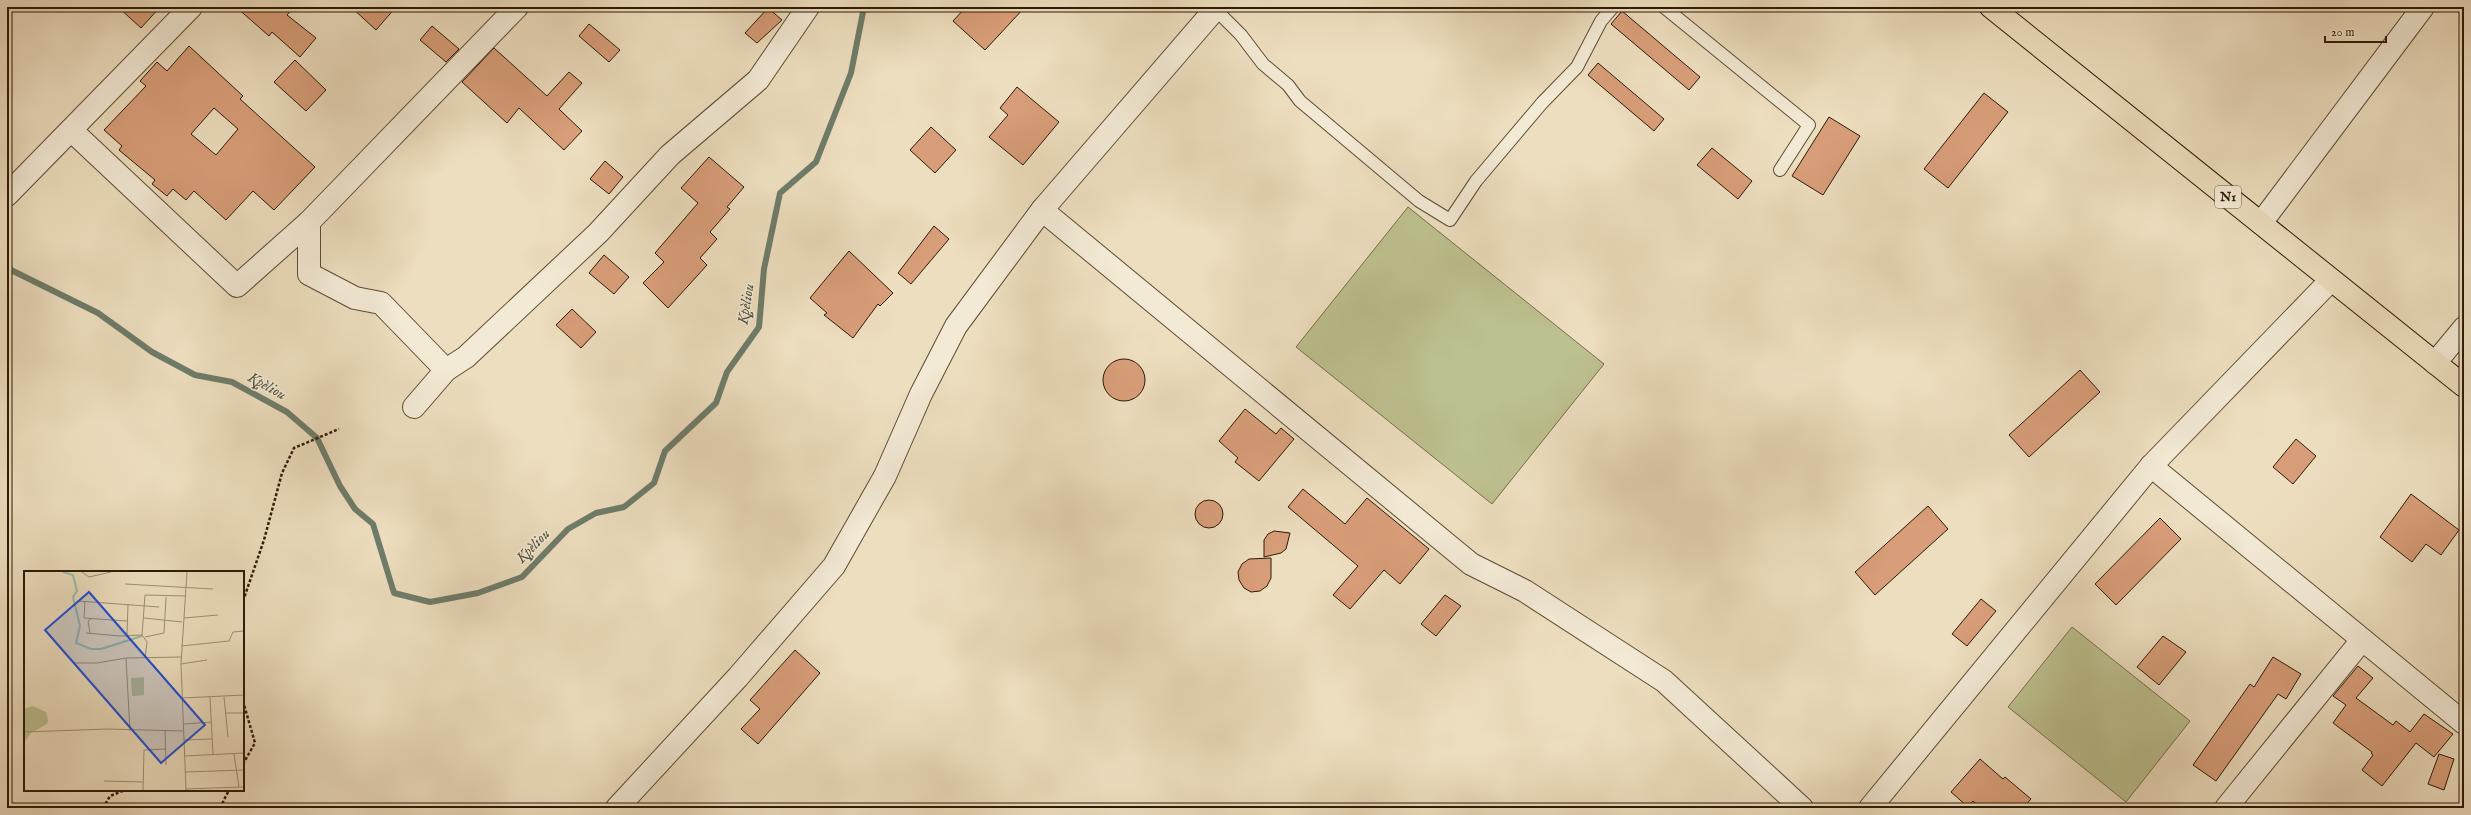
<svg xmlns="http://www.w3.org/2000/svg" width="2471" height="815" viewBox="0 0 2471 815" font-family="'IM FELL English',serif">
<rect width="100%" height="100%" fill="#eddebf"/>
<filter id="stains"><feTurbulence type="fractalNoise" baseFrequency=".005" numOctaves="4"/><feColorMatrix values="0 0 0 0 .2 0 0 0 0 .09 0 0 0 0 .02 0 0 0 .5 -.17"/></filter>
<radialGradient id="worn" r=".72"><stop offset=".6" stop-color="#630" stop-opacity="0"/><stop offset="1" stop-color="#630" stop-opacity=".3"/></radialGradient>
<g fill="#bdc08f" stroke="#756d4a">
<path d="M1408,207L1604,364L1492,504L1296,347Z"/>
<path d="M2072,627L2190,721L2126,802L2008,707Z"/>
</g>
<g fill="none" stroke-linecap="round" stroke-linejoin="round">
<path stroke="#6e7c6a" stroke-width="6" d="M7,264L11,270L98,313L152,352L195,375L232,382L287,412L317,438L340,486L355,509L373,524L394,593L430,602L478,593L522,577L568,529L596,513L624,507L654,483L665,451L716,403L727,372L759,327L764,269L780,193L816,162L851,73L864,7"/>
</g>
<g fill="#d89e79" stroke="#2d1a06" fill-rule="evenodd">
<path d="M118,7H160L141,28Z"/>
<path d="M236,7H294L287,15L316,38L300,57L272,32L269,36Z"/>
<path d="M351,7H396L376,30Z"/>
<path d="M966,7H1025L985,50L953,21Z"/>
<path d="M768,8L782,20L757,43L745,33Z"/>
<path d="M1622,11L1700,77L1689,90L1611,24Z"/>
<path d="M589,24L620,50L609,62L579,36Z"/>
<path d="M432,26L459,49L446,62L420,40Z"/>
<path d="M189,46L243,96L240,99L315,167L274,210L253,191L226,220L194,191L186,200L173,189L167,196L152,184L155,180L119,150L122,146L104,130L146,86L140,81L157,62L167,71ZM214,108L238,129L216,155L191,134Z"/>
<path d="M494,48L547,96L569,72L582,83L559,109L582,131L564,150L519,108L507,123L462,82Z"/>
<path d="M295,60L326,90L306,111L274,82Z"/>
<path d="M1598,63L1664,119L1654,131L1588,75Z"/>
<path d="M1017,87L1059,122L1023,165L989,137L1008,115L1000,108Z"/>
<path d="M1984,93L2008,112L1948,188L1924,169Z"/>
<path d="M1829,117L1860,136L1823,195L1792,176Z"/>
<path d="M931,127L956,150L935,173L910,150Z"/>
<path d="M1712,148L1752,181L1738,199L1697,165Z"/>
<path d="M709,157L744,187L727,207L730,209L710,232L717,239L700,258L707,265L668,308L643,283L664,262L655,253L698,203L681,188Z"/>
<path d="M605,161L623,177L609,194L590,179Z"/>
<path d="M934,226L949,239L911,284L898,273Z"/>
<path d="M849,251L893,293L880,306L878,304L853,338L824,315L827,313L810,298Z"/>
<path d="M604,255L629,277L614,294L589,273Z"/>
<path d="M572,309L596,332L581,348L556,325Z"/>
<circle cx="1124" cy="380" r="21"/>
<path d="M2080,370L2100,392L2029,457L2009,435Z"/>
<path d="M1245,409L1276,434L1281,428L1294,439L1259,481L1235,462L1238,458L1219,441Z"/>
<path d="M2296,439L2316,456L2293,484L2273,467Z"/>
<path d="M1303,489L1345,524L1367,498L1429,549L1400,584L1384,570L1350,609L1333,595L1358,566L1288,507Z"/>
<path d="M2411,494L2459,530L2441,555L2426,544L2412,562L2380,537Z"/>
<circle cx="1209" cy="514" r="14"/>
<path d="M1928,506L1948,529L1875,595L1855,572Z"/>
<path d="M2160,518L2181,539L2116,605L2095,584Z"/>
<path d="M1274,531L1290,533L1286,549L1281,553L1264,557V540L1268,534Z"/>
<path d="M1271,558V578L1267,586L1260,591L1251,592L1244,588L1239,580L1238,572L1242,564L1249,559Z"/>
<path d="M1445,595L1461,606L1436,636L1421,624Z"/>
<path d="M1981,599L1996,611L1967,646L1952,634Z"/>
<path d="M2163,636L2186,652L2159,685L2137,667Z"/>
<path d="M795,650L820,673L758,744L741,729L760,709L750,700Z"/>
<path d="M2273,657L2301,674L2286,699L2278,694L2216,781L2193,765L2250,684L2254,687Z"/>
<path d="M2358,666L2373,678L2356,698L2393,725L2396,721L2410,732L2424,714L2453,734L2434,757L2416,743L2382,786L2362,770L2373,755L2371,753L2372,752L2333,723L2346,705L2333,696Z"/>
<path d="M2439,754L2454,759L2444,790L2428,784Z"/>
<path d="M1980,759L2003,779L2005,777L2031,799L2023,808H1981L1973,801L1968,807L1951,792Z"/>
</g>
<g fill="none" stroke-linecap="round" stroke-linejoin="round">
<defs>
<g id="lane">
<path d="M1664,7L1809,125L1780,170"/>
<path d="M1215,9L1241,35L1263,64L1288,85L1300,101L1419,201L1450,220L1476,181L1542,103L1577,67L1601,21L1613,7"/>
</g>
<g id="street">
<path d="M71,130L237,286L309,222L517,7"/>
<path d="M7,195L191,7"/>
<path d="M1042,210L1471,564L1525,591L1664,681L1802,808"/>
<path d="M309,222V274L355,298L381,303L446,370"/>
<path d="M2261,223L2423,7"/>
<path d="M2435,363L2464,328"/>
<path d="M414,407L446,370L466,357L598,233L670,155L758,80L808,7"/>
<path d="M2151,466L2464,723"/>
<path d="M617,808L738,677L834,566L885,476L921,394L956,326L1042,210L1217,7"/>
<path d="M1870,808L2151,466L2331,280"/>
<path d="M2226,808L2362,640"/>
</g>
<path id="highway" d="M1991,7L2464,386"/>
</defs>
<use href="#lane" stroke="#5d4b34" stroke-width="14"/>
<use href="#street" stroke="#5d4b34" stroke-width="24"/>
<use href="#highway" stroke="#2d1a06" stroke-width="24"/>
<g stroke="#2d1a06" stroke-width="2.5" stroke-dasharray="3 2" stroke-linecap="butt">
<path d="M243,601L264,540L282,473L294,448L339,429"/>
<path d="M243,701L255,743L243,764"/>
<path d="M103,808L110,796L125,790"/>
<path d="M220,808L229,790"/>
</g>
<use href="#lane" stroke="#f3ead5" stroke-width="12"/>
<use href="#street" stroke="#f3ead5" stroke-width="22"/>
<use href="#highway" stroke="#eddebf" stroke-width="22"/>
</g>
<g text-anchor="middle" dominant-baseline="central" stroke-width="3" stroke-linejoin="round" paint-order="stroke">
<rect fill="#f3ead5" stroke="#685844" stroke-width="1" x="2215" y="186" width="26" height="22" rx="3"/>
<g font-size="13" font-weight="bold" fill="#2d1a06">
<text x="2228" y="197">N1</text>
</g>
<g font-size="15" font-style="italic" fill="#535340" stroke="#f3ead5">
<text transform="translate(746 304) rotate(-81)">Kpèliou</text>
<text transform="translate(267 386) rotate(29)">Kpèliou</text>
<text transform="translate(533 546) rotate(-46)">Kpèliou</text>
</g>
</g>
<g transform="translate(24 571)">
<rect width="220" height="220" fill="#eddebf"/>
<path d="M120,106V124L108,125L107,107ZM9,135L22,141L24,150L23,153L7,162L0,172V138Z" fill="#bdc08f"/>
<path fill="none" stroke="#9abdad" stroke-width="2" d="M39,1L49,4L53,20L49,26L56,55L52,72L67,78H77L118,65"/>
<path fill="none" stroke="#a09075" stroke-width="1" d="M58,1L65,6L87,1M101,13L189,18M54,30L135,36M61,30L60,47L103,50M120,47L158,51M160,47L194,44M62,62L96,65L118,64M66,62L64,50L67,48M103,64L104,33M121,66L140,62L142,26M157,75L205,70L209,61L220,60M102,87L106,160M121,87L123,71L118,64L121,24L161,25M50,92H73L102,87L157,86M157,93L183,89M186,126L189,184M200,126L204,166M158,127L220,124M202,142H220M160,153L188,151M141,159L142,194M0,161L84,158L159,160M160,169L188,168M210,183L215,216M160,185L220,182M161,201L220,199M80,210L119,211M161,218L220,216M119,219L120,179L141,178M162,219L157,93L163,1"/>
<path fill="#1d4ed8" fill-opacity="0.15" stroke="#1d4ed8" stroke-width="2" d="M65,21L181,154L137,192L21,59Z"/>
<rect width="220" height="220" fill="none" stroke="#2d1a06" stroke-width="2"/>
</g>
<rect width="2471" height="815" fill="none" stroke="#eddebf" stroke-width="24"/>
<rect x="8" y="8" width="2455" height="799" fill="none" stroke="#2d1a06" stroke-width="2"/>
<rect x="12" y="12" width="2447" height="791" fill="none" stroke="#2d1a06"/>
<path d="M2325 36v6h61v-6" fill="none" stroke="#2d1a06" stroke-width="2"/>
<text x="2331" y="36" font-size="12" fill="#2d1a06" stroke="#f3ead5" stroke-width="3" paint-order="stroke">20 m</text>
<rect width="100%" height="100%" filter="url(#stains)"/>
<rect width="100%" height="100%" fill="url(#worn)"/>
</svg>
